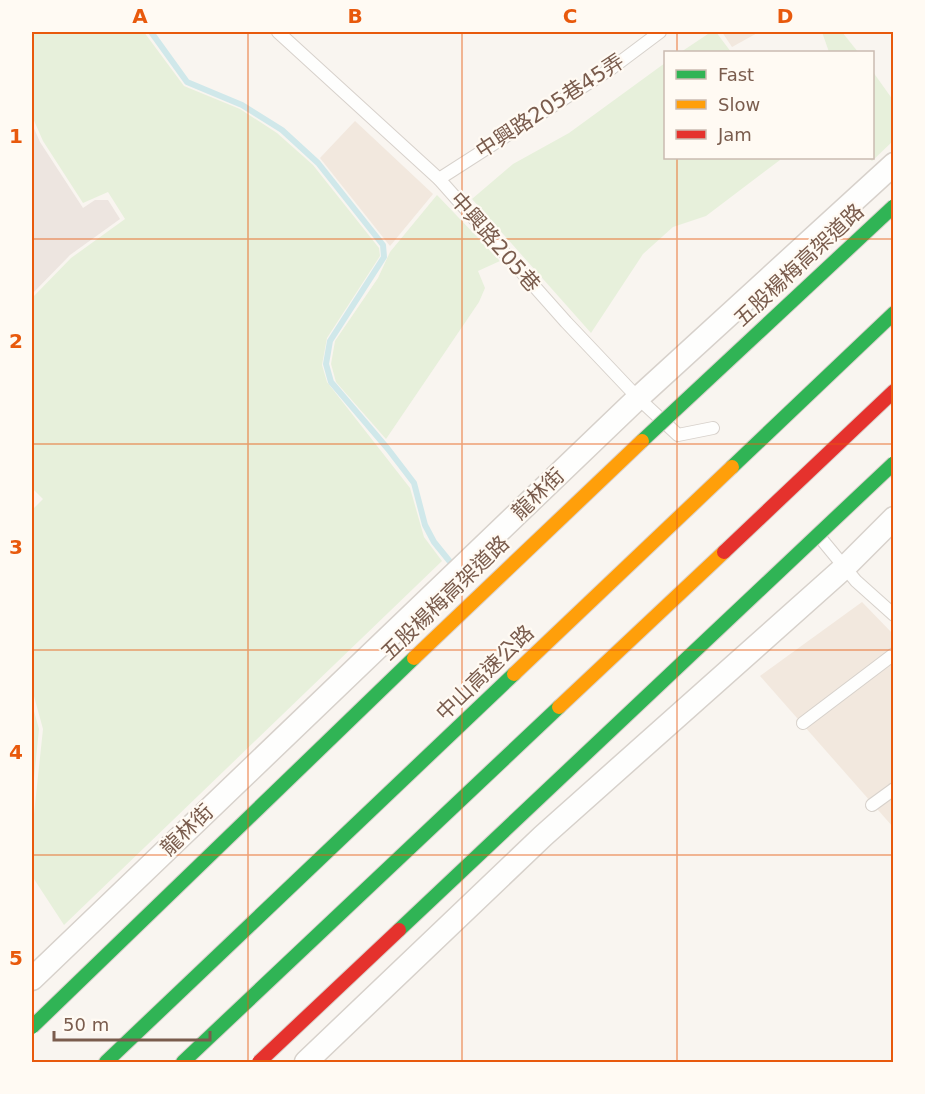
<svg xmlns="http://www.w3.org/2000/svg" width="925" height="1094" viewBox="0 0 925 1094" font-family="'DejaVu Sans','Noto Sans TC',sans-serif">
<rect width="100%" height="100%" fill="#f9f5f0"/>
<g fill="#f2e8de">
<path d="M722,32H759L732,47Z"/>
<path d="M355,121L433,194L390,246L320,158Z"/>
<path d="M862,602L893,634V827L760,676Z"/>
</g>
<path fill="#ede5e0" d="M32,124L40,142L83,208L95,200H108L120,219L70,255L32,294Z"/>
<g fill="#e7f0db">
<path d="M32,32H144L184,86L240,109L277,133L313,165L379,248L380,256L327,338L322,365L327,382L410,488L424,537L442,561L64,925L32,876V833L43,729L32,689V510L43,499L32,488V298L71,258L125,219L108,192L83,203L43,141L32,116Z"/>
<path d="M711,32H716L731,52H681Z"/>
<path d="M822,32H842L858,52H829Z"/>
<path d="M665,63L666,158H779L780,160L706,216L673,227L643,254L591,333L472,199L513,164L569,133Z"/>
<path d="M873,72L893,100L894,140L872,161L869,158H872Z"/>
<path d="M437,195L500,261L478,271L485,288L479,302L386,439L336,382L331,364L335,341L378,278L390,252Z"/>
<path d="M32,704L39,729L32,798Z"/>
</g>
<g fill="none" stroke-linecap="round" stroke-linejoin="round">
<path stroke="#d0e8ea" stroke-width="6" d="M151,32L187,82L242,105L282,130L318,163L383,245L384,257L330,341L326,364L331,382L388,449L414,483L425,525L434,542L451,563"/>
<defs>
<g id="lane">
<path d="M278,32L439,179L566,322L638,398L678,435L713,428"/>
<path d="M439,179L612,68L660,32"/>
<path d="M818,535L856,581L894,615"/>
<path d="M803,723L894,654"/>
<path d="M872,805L894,789"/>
</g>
<g id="street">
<path d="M32,979L638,398L894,164"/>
<path d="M306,1062L543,836L845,567L894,518"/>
</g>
<g id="fast">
<path d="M732,467L894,313"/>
<path d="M106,1062L514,674"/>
<path d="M183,1062L559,707"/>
</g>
<g id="slow">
<path d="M514,674L732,467"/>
<path d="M559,707L724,552"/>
</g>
<path id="jam" d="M724,552L894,391"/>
</defs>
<use href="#lane" stroke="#d7d1cb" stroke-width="14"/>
<use href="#street" stroke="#d7d1cb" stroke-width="25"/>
<use href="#fast" stroke="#dad1cc" stroke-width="16"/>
<use href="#slow" stroke="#dad1cc" stroke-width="16"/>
<use href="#jam" stroke="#dad1cc" stroke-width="16"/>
<use href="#lane" stroke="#fefefd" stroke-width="12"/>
<use href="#street" stroke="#fefefd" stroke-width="22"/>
<use href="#fast" stroke="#30b455" stroke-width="14"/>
<use href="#slow" stroke="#ff9f0a" stroke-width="14"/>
<use href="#jam" stroke="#e5322d" stroke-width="14"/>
<defs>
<g id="fast-bridge">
<path d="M642,441L894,206"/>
<path d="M399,930L894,463"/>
<path d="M32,1027L414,658"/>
</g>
<path id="slow-bridge" d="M414,658L642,441"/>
<path id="jam-bridge" d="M259,1062L399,930"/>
</defs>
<use href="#fast-bridge" stroke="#dad1cc" stroke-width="16" stroke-linecap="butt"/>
<use href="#slow-bridge" stroke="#dad1cc" stroke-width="16" stroke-linecap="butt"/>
<use href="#jam-bridge" stroke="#dad1cc" stroke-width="16" stroke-linecap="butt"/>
<use href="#fast-bridge" stroke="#30b455" stroke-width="14"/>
<use href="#slow-bridge" stroke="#ff9f0a" stroke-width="14"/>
<use href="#jam-bridge" stroke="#e5322d" stroke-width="14"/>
</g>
<path fill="none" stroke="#e8590c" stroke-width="1.5" stroke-opacity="0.55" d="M248,32V1062M462,32V1062M677,32V52M677,158V1062M32,239H894M32,444H894M32,650H894M32,855H894"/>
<g text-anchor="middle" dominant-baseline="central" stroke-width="4.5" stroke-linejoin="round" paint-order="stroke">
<g font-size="21" fill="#7a5c4d" stroke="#fffaf3">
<text transform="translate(550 106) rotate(-33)">中興路205巷45弄</text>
<text transform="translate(495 242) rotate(49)">中興路205巷</text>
<text transform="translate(799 265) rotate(-43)">五股楊梅高架道路</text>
<text transform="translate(538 494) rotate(-44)">龍林街</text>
<text transform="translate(445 598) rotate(-44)">五股楊梅高架道路</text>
<text transform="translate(485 673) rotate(-44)">中山高速公路</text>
<text transform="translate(187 830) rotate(-44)">龍林街</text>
</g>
</g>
<rect width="925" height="1094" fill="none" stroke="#fffaf3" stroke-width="66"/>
<rect x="664" y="51" width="210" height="108" fill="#fffaf3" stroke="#cabbb1" stroke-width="1.5"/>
<rect x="676" y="70" width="30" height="9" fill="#30b455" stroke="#cabbb1" stroke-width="1.5"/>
<text x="718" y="81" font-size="18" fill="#7a5c4d">Fast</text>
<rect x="676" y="100" width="30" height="9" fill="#ff9f0a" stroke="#cabbb1" stroke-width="1.5"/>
<text x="718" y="111" font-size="18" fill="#7a5c4d">Slow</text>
<rect x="676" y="130" width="30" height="9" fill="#e5322d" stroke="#cabbb1" stroke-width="1.5"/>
<text x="718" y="141" font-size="18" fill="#7a5c4d">Jam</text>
<path d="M54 1031v9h156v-9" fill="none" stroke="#7a5c4d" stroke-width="3"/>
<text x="63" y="1031" font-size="18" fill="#7a5c4d" stroke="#fffaf3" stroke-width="4.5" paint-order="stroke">50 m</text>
<rect x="33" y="33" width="859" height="1028" fill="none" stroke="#e8590c" stroke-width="2"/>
<g font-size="20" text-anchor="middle" font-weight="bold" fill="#e8590c">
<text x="140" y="23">A</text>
<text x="355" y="23">B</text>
<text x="570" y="23">C</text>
<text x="785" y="23">D</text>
<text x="16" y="143">1</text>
<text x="16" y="348">2</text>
<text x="16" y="554">3</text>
<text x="16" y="759">4</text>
<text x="16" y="965">5</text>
</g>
</svg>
